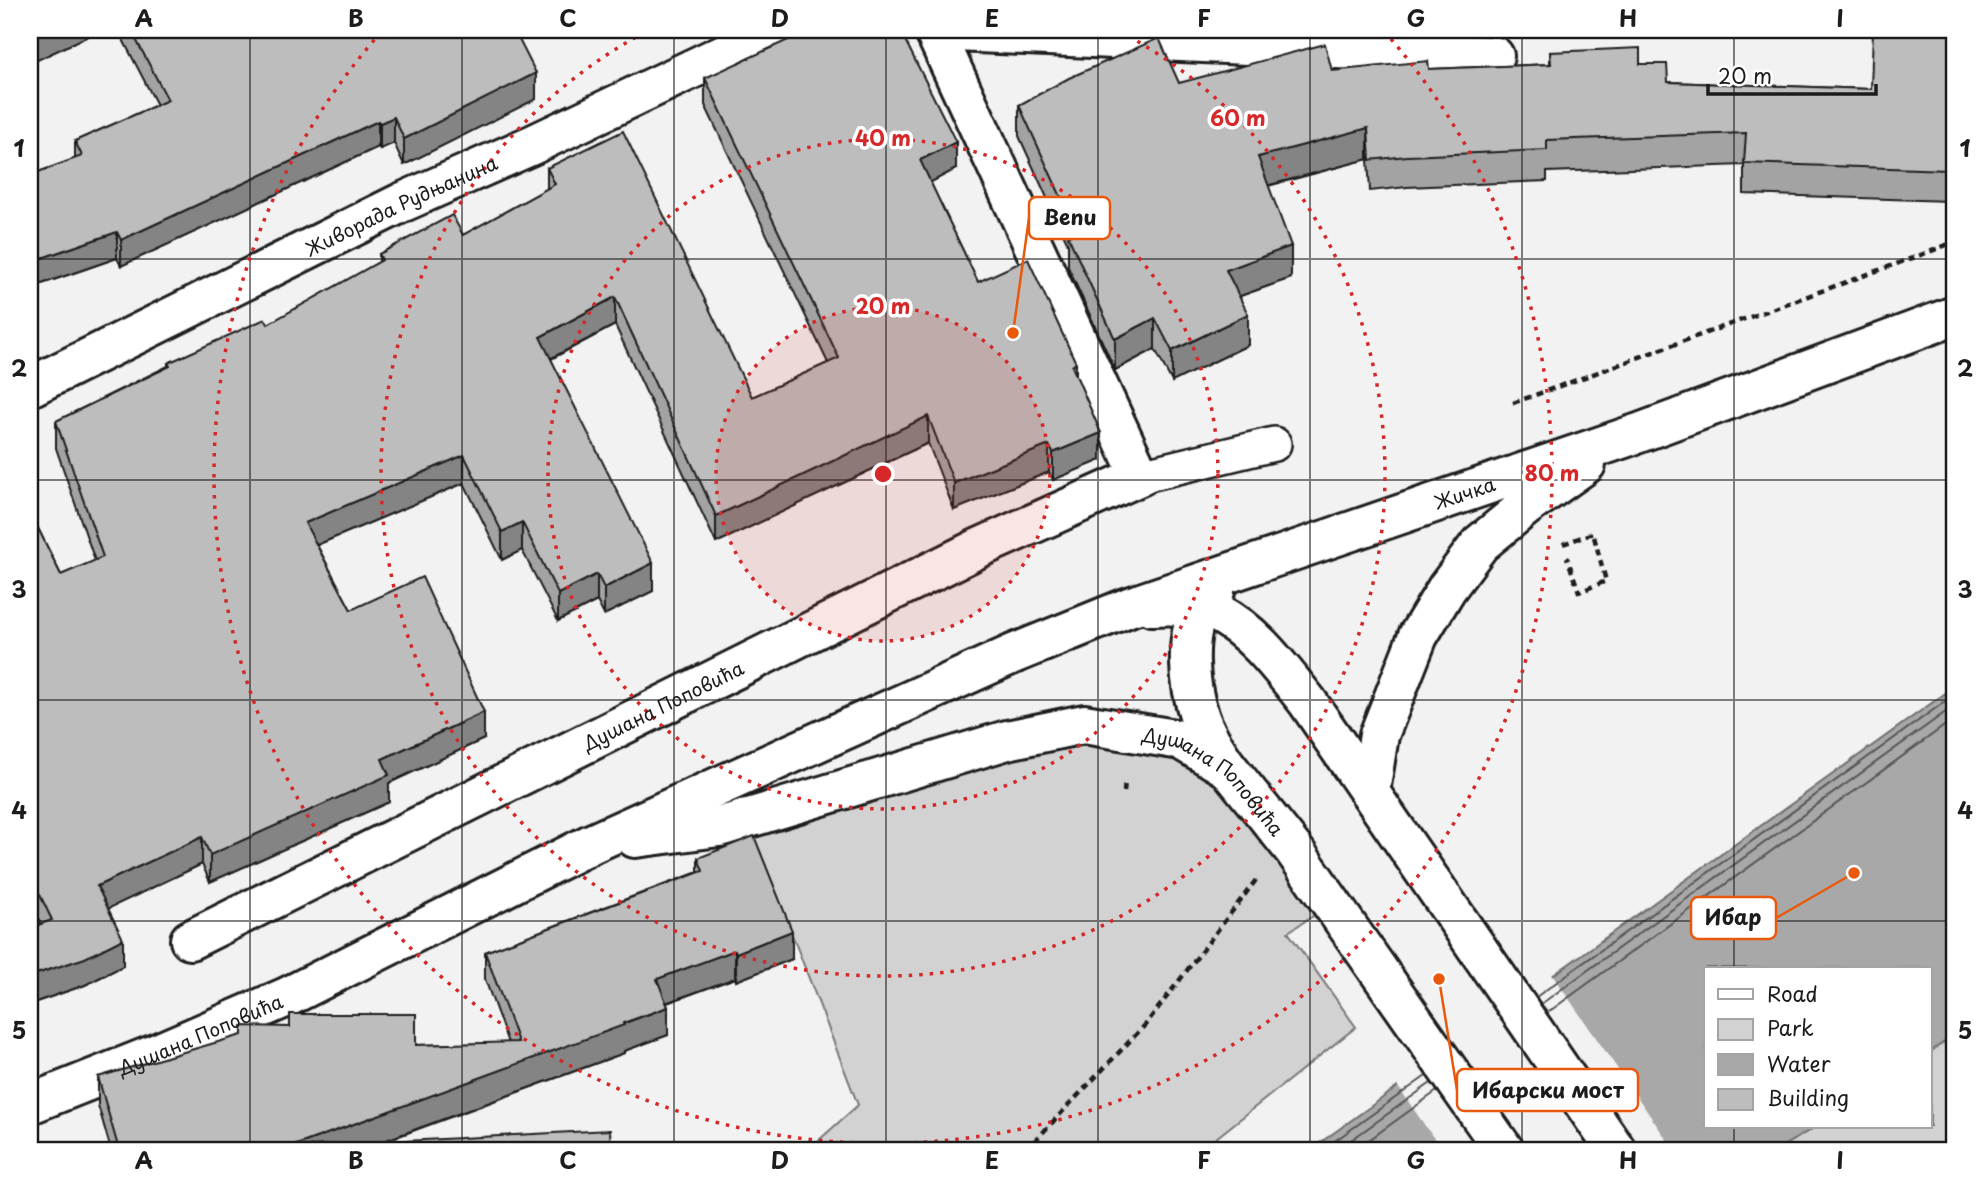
<svg xmlns="http://www.w3.org/2000/svg" width="1984" height="1180" viewBox="0 0 1984 1180" font-family="'Playpen Sans',sans-serif">
<rect width="100%" height="100%" fill="#f2f2f2"/>
<filter id="ink" filterUnits="userSpaceOnUse"><feTurbulence type="fractalNoise" baseFrequency=".0143" numOctaves="2"/><feDisplacementMap in="SourceGraphic" scale="14" xChannelSelector="R" yChannelSelector="G"/><feConvolveMatrix kernelMatrix="1 2 1 2 8 2 1 2 1" color-interpolation-filters="sRGB"/></filter>
<g filter="url(#ink)">
<g fill="#d2d2d2" stroke="#777" stroke-width="2">
<path d="M1007,740H1181L1332,904L1288,932L1356,1027L1201,1150H808L858,1105L747,818Z"/>
<path d="M1954,1035V1150H1776L1817,1126H1930V1052Z"/>
</g>
<path fill="#a8a8a8" stroke="#707070" stroke-width="2" d="M1954,687V1035L1930,1052V968H1706V1126H1817L1776,1150H1310Z"/>
<path fill="#f2f2f2" d="M1551,973L1674,1150H1442L1396,1084Z"/>
<g fill="none" stroke-linecap="round" stroke-linejoin="round">
<g stroke="#545454" stroke-width="2">
<path d="M1536,997L1954,695"/>
<path d="M1541,1004L1954,706"/>
<path d="M1547,1013L1954,719"/>
<path d="M1322,1150L1426,1076"/>
<path d="M1337,1150L1431,1083"/>
<path d="M1355,1150L1437,1091"/>
</g>
<defs>
<path id="service" d="M1140,476L1274,444"/>
<g id="minor">
<path d="M934,31L1494,56"/>
<path id="s1" d="M30,387L403,202L532,145L774,30"/>
<path id="s2" d="M190,940L981,547L1140,476L934,30"/>
</g>
<g id="secondary">
<path d="M1215,591C1210,596 1205,602 1201,608C1184,635 1189,686 1199,715C1205,734 1216,751 1228,768"/>
<path d="M1152,606C1169,605 1203,605 1218,613C1256,633 1281,669 1307,701L1616,1150"/>
<path d="M1370,792L1379,735L1418,636L1447,588L1480,544L1525,507L1586,464"/>
<path id="s3" d="M635,838L719,827L1007,740L1084,724L1181,740L1229,769L1294,850L1504,1150"/>
<path id="s4" d="M30,1104L153,1055L287,997L591,844L1013,654L1129,607L1639,433L1954,316"/>
</g>
</defs>
<use href="#service" stroke="#1c1c1c" stroke-width="38"/>
<use href="#minor" stroke="#1c1c1c" stroke-width="44"/>
<use href="#secondary" stroke="#1c1c1c" stroke-width="44"/>
<g stroke="#1c1c1c" stroke-width="4.5" stroke-dasharray="7 5" stroke-linecap="butt">
<path d="M1513,403L1929,252L1954,242"/>
<path d="M1563,544L1593,533L1606,581L1579,592L1567,557"/>
<path d="M1124,792L1125,781"/>
<path d="M1026,1150L1146,1024L1256,880"/>
</g>
<use href="#service" stroke="#fff" stroke-width="33"/>
<use href="#minor" stroke="#fff" stroke-width="38"/>
<use href="#secondary" stroke="#fff" stroke-width="38"/>
</g>
<g fill="#a3a3a3" stroke="#1c1c1c" stroke-width="2">
<path d="M118,30H527L517,34L536,99L404,165L394,143L380,149L378,147L121,266L117,258L30,288V175L75,159V141L157,105Z"/>
<path d="M1954,30V199L1949,201L1744,194V165L1547,172V181L1407,187L1370,191L1368,159L1268,186L1291,278L1240,296L1248,345L1172,382L1155,349L1115,370L1068,267V244L1019,136V105L1179,83L1332,71L1429,69L1550,64V52L1640,64L1668,82L1871,89Z"/>
<path d="M705,78L956,169L930,182L978,282L1076,376L1101,460L1053,480L1049,472L954,510L928,443L716,543L615,325L551,359L653,591L604,615L597,601L558,621L522,550L502,560L464,483L317,545L351,610L484,739L389,783V802L210,882L202,864L108,908L123,966L85,985L30,1004V928L41,924L30,901V512L61,575L95,561L56,448V421L168,366V363L268,324L379,262V254L463,235L547,189V168L752,397L828,363L705,105Z"/>
<path d="M698,858L792,959L736,981L735,978L667,1003L668,1035L624,1051V1053L380,1143L611,1150H111L98,1105V1077L416,1045L508,1043L485,979V952L698,872Z"/>
</g>
<g fill="#848484" stroke="#1c1c1c" stroke-width="2">
<path d="M46,30H101L31,63L30,70V37Z"/>
<path d="M506,30H527L506,38Z"/>
<path d="M536,73V99L404,165V139Z"/>
<path d="M394,117V143L380,149V123Z"/>
<path d="M378,121V147L121,266V240Z"/>
<path d="M1368,128V159L1258,188V157Z"/>
<path d="M956,142V169L920,188V160Z"/>
<path d="M1954,167V199L1949,201V170Z"/>
<path d="M117,232V258L30,288V262Z"/>
<path d="M1291,246V278L1226,301V270Z"/>
<path d="M615,297V325L540,364V337Z"/>
<path d="M1248,314V345L1172,382V351Z"/>
<path d="M1155,318V349L1115,370V339Z"/>
<path d="M1076,363V390L1072,366Z"/>
<path d="M928,416V443L716,543V516Z"/>
<path d="M1101,433V460L1053,480V453Z"/>
<path d="M1049,445V472L954,510V483Z"/>
<path d="M464,455V483L305,550V523Z"/>
<path d="M522,522V550L502,560V532Z"/>
<path d="M653,563V591L604,615V588Z"/>
<path d="M597,574V601L558,621V594Z"/>
<path d="M484,712V739L389,783V802L210,882V855L382,759Z"/>
<path d="M202,837V864L97,914V886Z"/>
<path d="M792,931V959L736,981V953Z"/>
<path d="M123,939V966L85,985L30,1004V976Z"/>
<path d="M735,950V978L657,1006V979Z"/>
<path d="M668,1007V1035L624,1051V1053L359,1150L291,1147Z"/>
</g>
<g fill="#bdbdbd" stroke="#1c1c1c" stroke-width="2">
<path d="M30,30H46L30,37Z"/>
<path d="M131,30H514L536,73L404,139L394,117L380,123L378,121L121,240L117,232L30,262V175L82,156L75,141L168,100Z"/>
<path d="M810,30H900L956,142L920,160L978,282L1028,259L1076,363L1072,366L1101,433L1053,453L1049,445L954,483L928,416L716,516L615,297L540,337L653,563L604,588L597,574L558,594L522,522L502,532L464,455L305,523L351,610L422,577L484,712L382,759L389,775L210,855L202,837L97,886L123,939L85,958L30,976V928L52,920L30,874V512L61,575L103,557L56,421L170,366L168,363L265,319L268,324L382,260L379,254L452,215L463,235L555,184L547,168L623,131L752,397L839,358L705,78Z"/>
<path d="M1873,30H1954V167L1949,170L1744,163L1746,133L1547,140V150L1407,156L1370,160L1368,128L1258,157L1291,246L1226,270L1248,314L1172,351L1155,318L1115,339L1068,236L1077,232L1019,105L1069,78L1159,38L1179,83L1325,44L1332,71L1428,61L1429,69L1551,64L1550,52L1640,48V64H1667L1668,82L1871,89Z"/>
<path d="M754,836L792,931L736,953L735,950L657,979L668,1007L623,1023L624,1025L291,1147L610,1130L611,1150H119L98,1077L242,1035V1026L290,1027V1014H416V1045L518,1042L485,952L703,871L698,858Z"/>
</g>
</g>
<path fill="none" stroke="#1c1c1c" stroke-width="2" stroke-opacity="0.55" d="M250,30V1150M462,30V1150M674,30V1150M886,30V1150M1098,30V1150M1310,30V1150M1522,30V1150M1734,30V968M30,259H1954M30,480H1954M30,700H1954M30,921H1954M1734,1126V1150"/>
<circle cx="883" cy="474" r="167" fill="#d62828" fill-opacity=".12"/>
<g fill="none" stroke="#d62828" stroke-width="3.5" stroke-dasharray="3.5 7">
<circle cx="883" cy="474" r="167"/>
<circle cx="883" cy="474" r="335"/>
<path d="M1119 31A502 502 0 1 1 647 31"/>
<path d="M1384 31A669 669 0 1 1 382 31"/>
</g>
<g text-anchor="middle" dominant-baseline="central" stroke-width="7" stroke-linejoin="round" paint-order="stroke">
<g font-size="19" fill="#1c1c1c" stroke="#fff">
<text stroke="none"><textPath href="#s1" startOffset="413">Живорада Рудњанина</textPath></text>
<text stroke="none"><textPath href="#s4" startOffset="1561">Жичка</textPath></text>
<text stroke="none"><textPath href="#s2" startOffset="528">Душана Поповића</textPath></text>
<text stroke="none"><textPath href="#s3" startOffset="612">Душана Поповића</textPath></text>
<text stroke="none"><textPath href="#s4" startOffset="184">Душана Поповића</textPath></text>
</g>
</g>
<circle cx="883" cy="474" r="10" fill="#d62828" stroke="#fff" stroke-width="3.5"/>
<g font-size="21" text-anchor="middle" font-weight="bold" fill="#d62828" stroke="#fff" stroke-width="7" stroke-linejoin="round" paint-order="stroke">
<text x="1238" y="126">60 m</text>
<text x="883" y="146">40 m</text>
<text x="883" y="314">20 m</text>
<text x="1552" y="481">80 m</text>
</g>
<path fill="none" stroke="#e8590c" stroke-width="2.5" d="M1013 333L1029 218M1854 873L1776 918M1439 979L1457 1090"/>
<g fill="#e8590c" stroke="#fff" stroke-width="2.5">
<circle cx="1013" cy="333" r="7"/>
<circle cx="1854" cy="873" r="7"/>
<circle cx="1439" cy="979" r="7"/>
</g>
<g fill="#fff" stroke="#e8590c" stroke-width="2.5">
<rect x="1029" y="197" width="81" height="42" rx="7"/>
<rect x="1691" y="897" width="85" height="42" rx="7"/>
<rect x="1457" y="1069" width="181" height="42" rx="7"/>
</g>
<g font-size="21" text-anchor="middle" font-weight="bold" fill="#1c1c1c">
<text x="1070" y="225">Benu</text>
<text x="1733" y="925">Ибар</text>
<text x="1548" y="1098">Ибарски мост</text>
</g>
<rect width="1984" height="1180" fill="none" stroke="#fff" stroke-width="77"/>
<rect x="1704" y="967" width="228" height="161" fill="#ffffff" stroke="#a4a4a4" stroke-width="2"/>
<rect x="1718" y="989" width="35" height="10" fill="#ffffff" stroke="#a4a4a4" stroke-width="2"/>
<text x="1767" y="1002" font-size="21" fill="#1c1c1c">Road</text>
<rect x="1718" y="1019" width="35" height="21" fill="#d2d2d2" stroke="#a4a4a4" stroke-width="2"/>
<text x="1767" y="1036" font-size="21" fill="#1c1c1c">Park</text>
<rect x="1718" y="1054" width="35" height="21" fill="#a8a8a8" stroke="#a4a4a4" stroke-width="2"/>
<text x="1767" y="1072" font-size="21" fill="#1c1c1c">Water</text>
<rect x="1718" y="1089" width="35" height="21" fill="#bdbdbd" stroke="#a4a4a4" stroke-width="2"/>
<text x="1767" y="1106" font-size="21" fill="#1c1c1c">Building</text>
<path d="M1708 84v10h168v-10" fill="none" stroke="#1c1c1c" stroke-width="3.5"/>
<text x="1718" y="84" font-size="21" fill="#1c1c1c" stroke="#ffffff" stroke-width="5" paint-order="stroke">20 m</text>
<rect x="38" y="38" width="1908" height="1104" fill="none" stroke="#1c1c1c" stroke-width="2.5"/>
<g font-size="23" text-anchor="middle" font-weight="bold" fill="#1c1c1c">
<text x="144" y="27">A</text>
<text x="356" y="27">B</text>
<text x="568" y="27">C</text>
<text x="780" y="27">D</text>
<text x="992" y="27">E</text>
<text x="1204" y="27">F</text>
<text x="1416" y="27">G</text>
<text x="1628" y="27">H</text>
<text x="1840" y="27">I</text>
<text x="19" y="157">1</text>
<text x="1965" y="157">1</text>
<text x="19" y="377">2</text>
<text x="1965" y="377">2</text>
<text x="19" y="598">3</text>
<text x="1965" y="598">3</text>
<text x="19" y="819">4</text>
<text x="1965" y="819">4</text>
<text x="19" y="1039">5</text>
<text x="1965" y="1039">5</text>
<text x="144" y="1169">A</text>
<text x="356" y="1169">B</text>
<text x="568" y="1169">C</text>
<text x="780" y="1169">D</text>
<text x="992" y="1169">E</text>
<text x="1204" y="1169">F</text>
<text x="1416" y="1169">G</text>
<text x="1628" y="1169">H</text>
<text x="1840" y="1169">I</text>
</g>
</svg>
